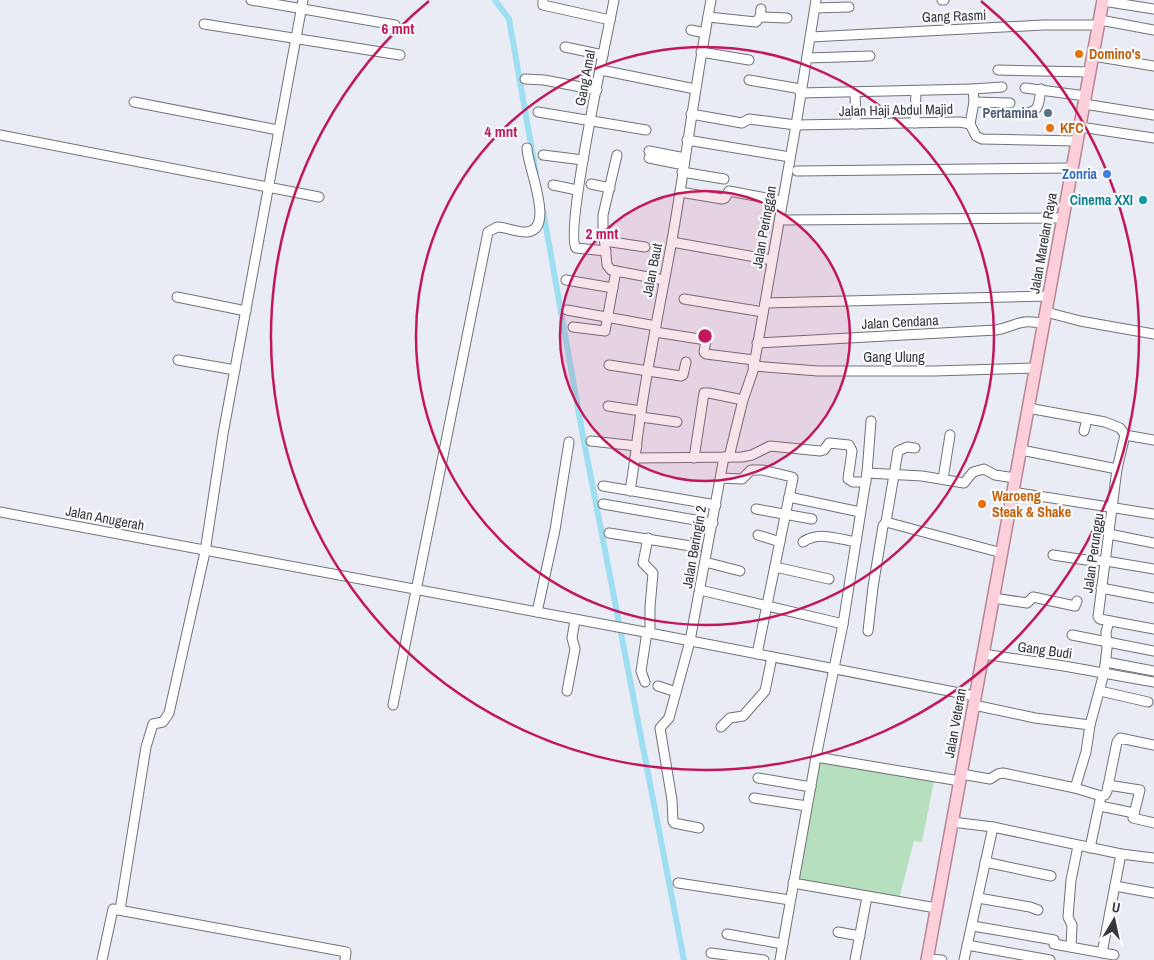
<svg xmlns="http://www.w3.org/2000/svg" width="1154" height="960" viewBox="0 0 1154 960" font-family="'Archivo Narrow',sans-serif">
<rect width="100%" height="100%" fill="#eaecf5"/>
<path fill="#b6dfbd" d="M819,761L934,781L922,842L914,841L899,899L796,881Z"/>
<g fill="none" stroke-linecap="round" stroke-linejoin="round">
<g stroke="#9ddff0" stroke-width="6">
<path d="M495,0L509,19L536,173"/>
<path d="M543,210L582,431L684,960"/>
</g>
<defs>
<g id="minor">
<path d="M251,0L395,25"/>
<path d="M543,0V5L610,20"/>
<path d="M711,0C696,80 686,160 672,240C659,312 643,385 635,458L742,457L752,455L770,446L820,451L824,450L829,443L849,445L852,451L848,479L853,482H866"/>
<path d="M942,0H944"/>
<path d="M1103,1L1154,9"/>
<path d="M815,8L849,7"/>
<path d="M708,17L756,22L760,17L761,9"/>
<path d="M760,17L787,18"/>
<path d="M1100,20L1154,30"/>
<path d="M204,24L400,55"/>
<path d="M691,30L705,33"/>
<path d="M811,37L1043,25H1099"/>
<path d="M565,47L603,55"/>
<path d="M701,52L749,60"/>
<path d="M1093,56L1154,66"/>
<path d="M807,58L870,56"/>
<path d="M601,70L695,89"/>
<path d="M998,70L1090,72"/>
<path d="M525,79L544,80L597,90"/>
<path d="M749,80L801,89"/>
<path d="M1025,88L1086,96"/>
<path d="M973,89L1002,87"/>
<path d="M855,92L856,124"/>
<path d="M800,93L973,89L974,102L970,124"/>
<path d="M134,102L278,130"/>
<path d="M974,102L1010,103"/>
<path d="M1084,104L1154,115"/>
<path d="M538,112L646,130"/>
<path d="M691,114L742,123L749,119L796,125L960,122L970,124"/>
<path d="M1023,114C1041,111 1038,105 1041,89"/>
<path d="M915,123L916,91"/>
<path d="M970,124L976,136L982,139L1078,141"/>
<path d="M1080,127L1154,138"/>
<path d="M0,135L319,197"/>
<path d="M687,140L790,157"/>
<path d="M649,151L685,158"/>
<path d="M543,155L583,160"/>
<path d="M617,155L603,215V227L607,265L611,270L616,271L664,280"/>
<path d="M649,158L684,165"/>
<path d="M797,171L1073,168"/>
<path d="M682,172L724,179"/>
<path d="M591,184L610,188"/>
<path d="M553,185L577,190"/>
<path d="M680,192L722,199L725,198L729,191L782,201"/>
<path d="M785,220L1063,218"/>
<path d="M605,241L645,247"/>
<path d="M672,242L772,260"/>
<path d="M606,251L576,248C564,231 608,33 614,0"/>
<path d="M566,280L613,288"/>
<path d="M177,297L246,311"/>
<path d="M684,299L763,312"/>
<path d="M765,303L1049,296"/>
<path d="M567,310L656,326"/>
<path d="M1046,312L1080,321L1154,334"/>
<path d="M573,327L605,331L616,271"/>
<path d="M655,332L706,340"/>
<path d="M707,334L704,352L706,354L754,360"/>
<path d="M757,343L996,330C1018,326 1018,318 1044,324"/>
<path d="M178,360L235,370"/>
<path d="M609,365L681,376L683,375L686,362"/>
<path d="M753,366L818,371H934L1036,368"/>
<path d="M608,406L641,411"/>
<path d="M1028,408L1105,422L1120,428L1125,435L1154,440"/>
<path d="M641,417L677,422"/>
<path d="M1084,431L1087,419"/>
<path d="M1125,435L1117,469L1098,617L1100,619L1154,629"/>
<path d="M591,441L637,446"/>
<path d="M1021,450L1117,469"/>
<path d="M729,457L743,400L753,371L796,125L816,0"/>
<path d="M694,458L704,393H709L743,400"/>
<path d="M867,473L871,421"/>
<path d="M721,478L742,479L751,470H763L792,477L793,478L789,497"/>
<path d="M943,479L950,435"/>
<path d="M603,486L716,505"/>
<path d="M630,491L635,458"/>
<path d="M1013,492L1154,514"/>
<path d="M603,504L713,523"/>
<path d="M756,509L812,519"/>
<path d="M0,512L634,630L975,696"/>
<path d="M886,522L898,451L907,447L915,448"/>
<path d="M609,533L697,547"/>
<path d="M1109,534L1154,543"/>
<path d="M758,535L780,542"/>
<path d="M648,538L643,563L653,573L650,607V633"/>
<path d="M803,542C818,531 839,539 856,542"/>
<path d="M1053,555L1086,560L1106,561L1154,569"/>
<path d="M705,562L740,571"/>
<path d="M775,567L829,579"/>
<path d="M1101,588L1154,598"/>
<path d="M700,590L843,624"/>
<path d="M993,598L1027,603L1033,597L1075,606L1077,601"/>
<path d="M537,612L555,530L569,442"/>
<path d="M868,631L873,587L883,526L886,522L1002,553"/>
<path d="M1072,635L1154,651"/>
<path d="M757,654L789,497L860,512"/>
<path d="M983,654L1064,666L1154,682"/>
<path d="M1106,662L1154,671"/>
<path d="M645,682L641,671L647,632"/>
<path d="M658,686L676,692"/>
<path d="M567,691L575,649L572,638L575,620"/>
<path d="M1100,691L1148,702"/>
<path d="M393,705L488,232L497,227C506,227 518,233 527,232C556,229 527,166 527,148"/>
<path d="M974,705L1035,718L1090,725"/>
<path d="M721,727L730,718L743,716L765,691L772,657"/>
<path d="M816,757L960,781"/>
<path d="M961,774L990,779L998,774L1003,773L1075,788L1101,796L1105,795L1107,791L1117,742L1120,738L1154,745"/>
<path d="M758,778L811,787"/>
<path d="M1108,785L1140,790L1133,818L1154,823"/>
<path d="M1075,788L1086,752L1090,725L1104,673L1107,648L1106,632L1109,621"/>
<path d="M754,798L807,806"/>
<path d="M1100,806L1134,813"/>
<path d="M952,822L993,827L1121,854L1102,953"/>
<path d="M699,828L674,823L673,821L672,800L660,728L669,718L690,641L724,457"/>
<path d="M1090,848L1101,796"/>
<path d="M1121,854L1154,858"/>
<path d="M985,862L1051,876"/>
<path d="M678,883L790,900"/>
<path d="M793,883L936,908"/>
<path d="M1115,886L1154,893"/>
<path d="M978,898L1030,907L1038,910"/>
<path d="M120,910L146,747L153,724L163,722L169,713L205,552L223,434L303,0"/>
<path d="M973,926L1054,940V944L1114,955"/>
<path d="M838,932L860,936"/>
<path d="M727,934L783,944"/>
<path d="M967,945L1050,960"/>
<path d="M1071,947L1072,925L1068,917L1071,880L1078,846"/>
<path d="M711,953L764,960"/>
<path d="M927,959L942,960"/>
<path d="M102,960L113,909L346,952L345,960"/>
<path d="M780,960L816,757L843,624L867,473L922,476L964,483L973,472L984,469L995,475L1015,478"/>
<path d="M855,960L867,897"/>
<path d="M964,960L993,827"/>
</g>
<path id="major" d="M927,960L1103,0"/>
</defs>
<use href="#minor" stroke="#707279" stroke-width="11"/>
<use href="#major" stroke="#b78593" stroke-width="14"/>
<use href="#minor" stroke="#fff" stroke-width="9"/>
<use href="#major" stroke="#fdcfdb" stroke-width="11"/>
</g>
<circle cx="705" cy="336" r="145" fill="#c2185b" fill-opacity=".12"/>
<g fill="none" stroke="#c2185b" stroke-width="2.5">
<circle cx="705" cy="336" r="145"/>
<circle cx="705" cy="336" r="289"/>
<path d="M981 1A434 434 0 1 1 429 1"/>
</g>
<g fill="#e8710a" stroke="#f9fafd" stroke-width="2">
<circle cx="1079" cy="54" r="5"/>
<circle cx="1050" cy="128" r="5"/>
<circle cx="982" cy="504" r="5"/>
</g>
<circle fill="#5c6f8a" stroke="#f9fafd" stroke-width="2" cx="1048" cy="113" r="5"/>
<circle fill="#3f7fe0" stroke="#f9fafd" stroke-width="2" cx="1107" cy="174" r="5"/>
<circle fill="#0f9aa8" stroke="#f9fafd" stroke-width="2" cx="1143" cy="200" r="5"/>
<g text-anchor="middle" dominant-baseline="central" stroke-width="4.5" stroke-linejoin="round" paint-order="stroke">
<g font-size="14" fill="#37373b" stroke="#f9fafd">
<text transform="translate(954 16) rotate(-2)">Gang Rasmi</text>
<text transform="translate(585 78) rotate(-79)">Gang Amal</text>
<text transform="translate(896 110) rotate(-1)">Jalan Haji Abdul Majid</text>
<text transform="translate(764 227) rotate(-80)">Jalan Peringgan</text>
<text transform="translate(1043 243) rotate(-80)">Jalan Marelan Raya</text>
<text transform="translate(652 270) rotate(-79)">Jalan Baut</text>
<text transform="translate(900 322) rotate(-3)">Jalan Cendana</text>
<text x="894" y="357">Gang Ulung</text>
<text transform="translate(105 518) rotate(11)">Jalan Anugerah</text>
<text transform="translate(694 547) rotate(-80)">Jalan Beringin 2</text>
<text transform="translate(1093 553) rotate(-82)">Jalan Perunggu</text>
<text transform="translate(1045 650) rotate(8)">Gang Budi</text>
<text transform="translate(955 723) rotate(-80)">Jalan Veteran</text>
</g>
<g font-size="14" font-weight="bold" fill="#c56008" stroke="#f9fafd" text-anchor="start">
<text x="1089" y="54">Domino's</text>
<text x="1060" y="128">KFC</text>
<text x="992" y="496">Waroeng<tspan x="992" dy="16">Steak &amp; Shake</tspan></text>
</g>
<g font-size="14" font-weight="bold" fill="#4e5e75" stroke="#f9fafd" text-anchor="end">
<text x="1038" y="113">Pertamina</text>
</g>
<g font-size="14" font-weight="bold" fill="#366cbe" stroke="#f9fafd" text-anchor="end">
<text x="1097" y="174">Zonria</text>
</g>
<g font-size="14" font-weight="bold" fill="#0d838f" stroke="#f9fafd" text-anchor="end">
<text x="1133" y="200">Cinema XXI</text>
</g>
</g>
<circle cx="705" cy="336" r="8" fill="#c2185b" stroke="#f9fafd" stroke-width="2.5"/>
<g font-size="15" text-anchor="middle" font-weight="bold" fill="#c2185b" stroke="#f9fafd" stroke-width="4.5" stroke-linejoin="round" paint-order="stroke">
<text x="398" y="34">6 mnt</text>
<text x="501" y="137">4 mnt</text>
<text x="602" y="239">2 mnt</text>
</g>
<g transform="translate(1114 920) rotate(9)" stroke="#f9fafd" stroke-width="4" paint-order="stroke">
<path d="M0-4L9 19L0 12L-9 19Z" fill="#37373b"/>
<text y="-8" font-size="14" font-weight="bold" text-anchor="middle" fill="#37373b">U</text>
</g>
</svg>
